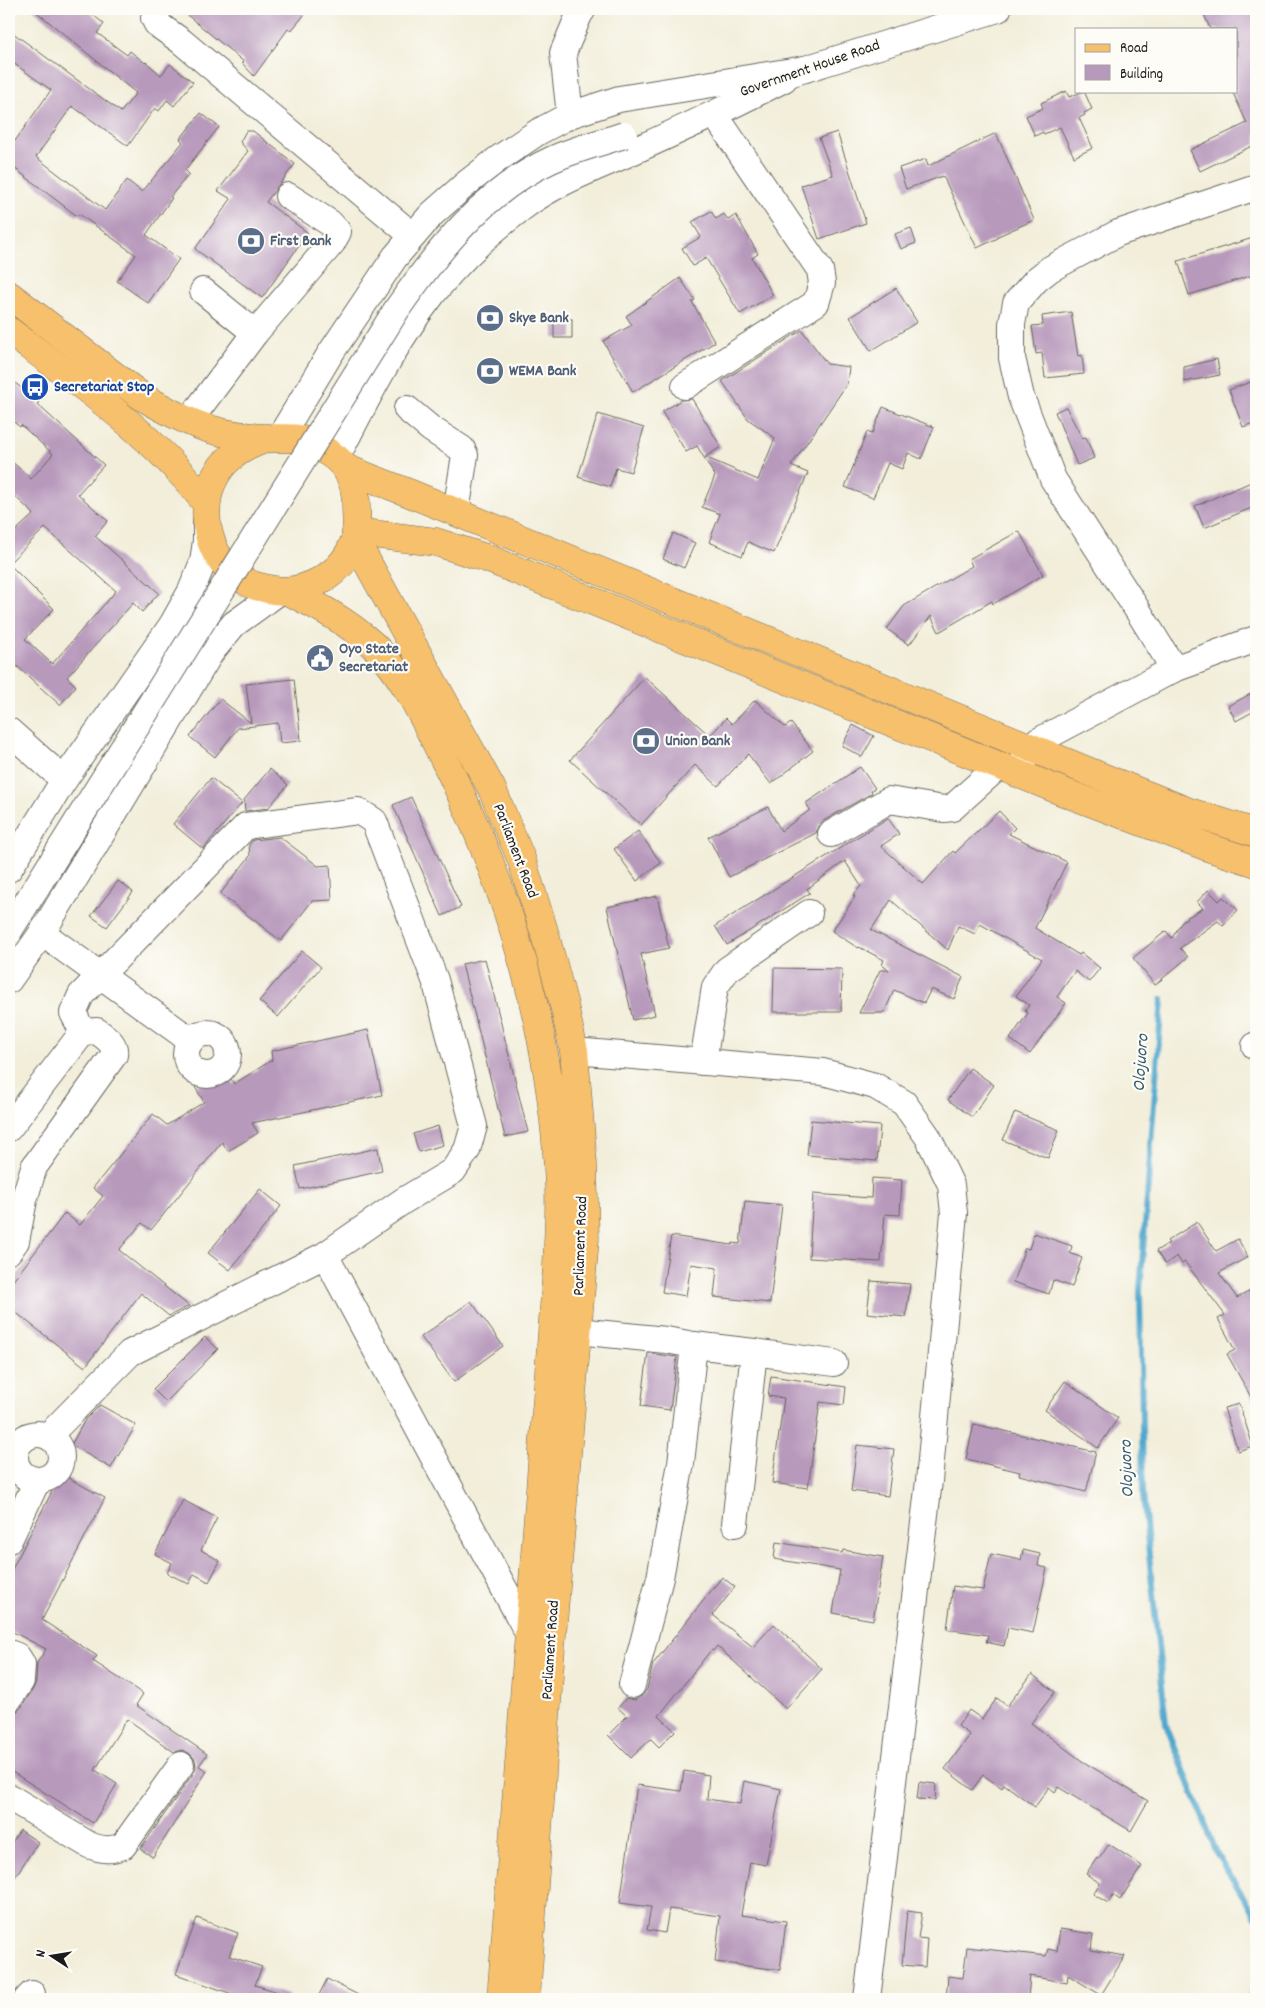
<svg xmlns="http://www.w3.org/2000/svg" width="1265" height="2008" viewBox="0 0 1265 2008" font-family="Dekko,sans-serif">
<rect width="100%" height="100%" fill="#fdfcf7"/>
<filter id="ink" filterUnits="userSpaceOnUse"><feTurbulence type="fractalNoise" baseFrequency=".02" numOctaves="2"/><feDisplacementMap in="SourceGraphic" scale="10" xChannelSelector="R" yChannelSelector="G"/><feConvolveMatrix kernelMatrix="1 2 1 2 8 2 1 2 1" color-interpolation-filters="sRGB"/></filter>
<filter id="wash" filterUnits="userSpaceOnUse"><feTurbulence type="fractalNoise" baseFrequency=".0096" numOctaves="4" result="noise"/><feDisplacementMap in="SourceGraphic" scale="20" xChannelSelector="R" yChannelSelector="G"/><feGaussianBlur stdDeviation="1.12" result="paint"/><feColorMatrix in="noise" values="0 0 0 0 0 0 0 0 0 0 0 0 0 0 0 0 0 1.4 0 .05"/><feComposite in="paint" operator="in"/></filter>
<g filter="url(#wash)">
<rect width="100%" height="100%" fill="#f2eeda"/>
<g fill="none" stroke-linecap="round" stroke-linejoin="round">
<g stroke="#50a7cd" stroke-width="6">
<path d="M1162,999L1140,1290L1143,1494L1166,1725L1218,1856L1256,1917"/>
<path d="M1249,1999L1256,1989"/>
</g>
</g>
<g id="blocks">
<g fill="#b799bc">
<path d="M33,9H86L104,24L97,33L127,55L130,51L145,63L146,62L161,75L170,64L193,82L174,106L167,100L159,111L155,108L128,146L72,106L36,157L105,210L127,180L142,192L183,142L180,139L201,113L219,127L185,170L189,174L170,197L172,198L146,235L179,259L148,303L117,281L136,255L79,214L77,216L9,164V136L15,141L51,90L9,60V30L121,112L136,93Z"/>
<path d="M180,9H309L291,31L288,29L254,76L242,63L244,62Z"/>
<path d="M1202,9H1251L1256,21V144L1200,171L1190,150L1247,123L1232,91H1236V29H1210Z"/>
<path d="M1066,91L1069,97L1084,91L1092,109L1084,113L1085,115L1079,118L1093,148L1074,157L1060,127L1044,134L1043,132L1035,136L1026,116L1043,108L1041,103Z"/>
<path d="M246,131H253L295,164L266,202L308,233L262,298L195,249L231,199L218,191L248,151L240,142Z"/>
<path d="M837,132L866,223L819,239L801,185L833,175L819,138Z"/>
<path d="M996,133L1034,220L998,236V238L977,248L943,176L906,189L899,168L926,159L928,166Z"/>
<path d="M711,211L716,219L724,214L728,220L736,215L758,254L752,258L773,295L740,314L706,258L693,266L682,248L701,237L692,222Z"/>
<path d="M911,228L916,243L901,249L895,234Z"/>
<path d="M1253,238L1256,249V274L1189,295L1178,261Z"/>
<path d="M680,278L695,300L692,302L715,342L633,392L603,341L632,325L626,316Z"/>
<path d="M896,288L917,322L871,351L850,317Z"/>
<path d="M1071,312L1078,356L1082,355L1084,374L1045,378L1042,353L1036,354L1032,326L1043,325L1042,316Z"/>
<rect x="554" y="319" width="18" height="19"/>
<path d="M802,330L827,364L849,367L847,384L791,466L808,473L774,553L748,542L742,556L709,542L720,514L702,507L715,476L697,446L686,452L662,412L681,400L692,399L721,447L705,457L758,480L775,438L748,419L722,381Z"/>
<path d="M1217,359L1220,375L1184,382V367Z"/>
<path d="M9,378L39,402L37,404L104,465L78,494L108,521L95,536L159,593L142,612L133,603L67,677L76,686L60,705L9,659V564L54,609L25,639L52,664L116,591L45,528L9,563V537L34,514L9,491V459L31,479L53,454L21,425L20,427L9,418Z"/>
<path d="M1256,380V422L1243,427L1229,390Z"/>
<path d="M883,407L934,427L921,459L908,453L902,469L888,463L873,498L845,487L867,432L872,434Z"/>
<path d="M1066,407L1082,438L1086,437L1094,458L1077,465L1055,412Z"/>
<path d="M598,414L644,428L631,472L616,468L610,487L578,477Z"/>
<path d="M1256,480V506L1204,528L1195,506Z"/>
<path d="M1019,531L1043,575L993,604L992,601L939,632L931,616L909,645L887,629L904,606L972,566L969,559Z"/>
<path d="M673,533L695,543L684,568L663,559Z"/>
<path d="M645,677L710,736L726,718L732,724L755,700L785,727L791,723L813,751L771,784L748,754L718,786L695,765L641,825L570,760Z"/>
<path d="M294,679L301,741L280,743L278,723L238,728L215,757L190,737L220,699L251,723L246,684Z"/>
<path d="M1256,691V710L1236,721L1228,706Z"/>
<path d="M853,725L874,736L862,757L842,746Z"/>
<path d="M860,767L875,788L871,791L872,793L823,821L818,826L816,833L729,877L708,837L768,807L781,831L810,810L806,803Z"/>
<path d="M270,769L288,785L268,808L245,811L244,800Z"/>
<path d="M211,778L242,803L203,849L173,824Z"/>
<path d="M411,797L461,907L442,916L393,805Z"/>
<path d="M999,811L1015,828L1009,834L1067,862L1035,928L1079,955L1081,953L1100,968L1089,982L1075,971L1057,997L1066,1003L1030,1054L1010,1039L1028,1013L1025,1011L1029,1005L1016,996L1042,959L980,924L975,934L958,926L948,950L891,900L871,930L963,977L954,999L931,989L924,1003L894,990L885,1011L882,1013H859L880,970H889L882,965L884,960L859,947L858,948L832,931L855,897L853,895L861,886L845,861L807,889L810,893L727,945L715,926L888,818L899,834L881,846L923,884L953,851L955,853Z"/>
<path d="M638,831L661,863L637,881L614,849Z"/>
<path d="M280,837L318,866L330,865L332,900L312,901L281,941L220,894L250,856L249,845L253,840Z"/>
<path d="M118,881L133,892L107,927L91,916Z"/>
<path d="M1208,890L1219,901L1223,897L1238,910L1223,926L1218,921L1180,948L1188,957L1155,985L1133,958L1166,931L1172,938L1183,920L1203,908L1197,902Z"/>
<path d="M657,896L669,948L641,954L655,1015L633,1020L607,907Z"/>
<path d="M302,951L321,967L278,1017L259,1001Z"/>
<path d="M485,959L528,1132L505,1137L462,964Z"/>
<path d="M774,968L842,969L841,1012H773Z"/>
<path d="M368,1030L382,1095L252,1123L258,1133L228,1151L222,1142L151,1230L142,1223L119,1250L189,1306L169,1316L141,1293L85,1367L9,1307V1286L65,1213L80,1225L103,1196L93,1188L153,1114L167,1125L204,1102L195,1087L225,1069L234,1084L272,1060L271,1051Z"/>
<path d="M970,1068L994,1085L972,1117L948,1100Z"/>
<path d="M1015,1112L1059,1130L1048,1158L1003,1140Z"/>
<path d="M811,1120L880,1126L877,1161L807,1155Z"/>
<path d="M438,1126L443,1145L419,1152L413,1134Z"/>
<path d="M378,1148L382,1171L300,1189L295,1166Z"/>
<path d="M872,1178L902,1180L900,1215L885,1214L881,1262L809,1258L813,1194L871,1198Z"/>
<path d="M260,1189L281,1206L230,1270L208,1253Z"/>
<path d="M745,1201L782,1205L770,1303L714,1297L717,1268L691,1264L686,1296L662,1292L671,1236L732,1245L733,1243L740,1244Z"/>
<path d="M1197,1222L1216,1251L1238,1239L1248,1257L1219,1273L1237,1298L1250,1291L1256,1301V1406L1227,1354L1235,1350L1218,1319L1225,1315L1185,1262L1182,1264L1177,1256L1165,1264L1156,1251L1169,1243L1167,1241Z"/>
<path d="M1034,1233L1072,1246L1070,1253L1082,1258L1072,1287L1053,1280L1049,1294L1013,1282L1025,1248L1029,1249Z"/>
<path d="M871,1281L910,1284L906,1317L867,1313Z"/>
<path d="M471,1301L503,1346L454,1382L421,1337Z"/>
<path d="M205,1337L218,1349L166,1402L153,1389Z"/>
<path d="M648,1353L677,1357L670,1410L641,1406Z"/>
<path d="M771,1376L846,1387L844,1405L820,1402L808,1488L772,1483L784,1398L768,1396Z"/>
<path d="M1065,1381L1118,1418L1098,1448L1045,1410Z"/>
<path d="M1239,1404L1253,1446L1238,1451L1224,1408Z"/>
<path d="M100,1405L136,1425L111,1468L71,1445L85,1420Z"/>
<path d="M974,1424L1096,1452L1086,1492L1019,1475L1020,1472L966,1459Z"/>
<path d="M857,1445L894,1449L888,1496L851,1491Z"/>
<path d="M61,1474L105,1498L42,1620L97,1656L93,1661L143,1694L136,1705L207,1754L199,1766L207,1771L153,1857L140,1849L193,1774L196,1767L195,1759L189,1753L182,1750L174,1752L127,1719L95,1770L117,1784L93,1823L9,1770V1714L16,1712L21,1708L33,1689L36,1682L37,1663L46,1649L9,1630V1575Z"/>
<path d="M183,1500L217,1518L201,1550L220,1561L209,1582L194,1574L189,1584L167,1573L172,1563L155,1554Z"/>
<path d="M776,1542L842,1553L843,1550L883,1557L873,1620L833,1613L840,1570L774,1559Z"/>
<path d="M1023,1550L1040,1554L1038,1566L1047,1568L1033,1633L1008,1628L1004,1646L986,1642L988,1635L947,1629L953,1586L983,1590L991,1554L1021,1560Z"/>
<path d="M722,1577L735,1587L713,1615L753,1647L774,1624L822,1669L786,1709L717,1646L713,1651L711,1650L659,1716L675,1731L659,1747L651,1739L631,1758L608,1735L627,1716L618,1708L626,1698L635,1700L643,1695L647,1689L653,1664Z"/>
<path d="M1032,1674L1055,1692L1031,1723L1082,1761L1148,1801L1131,1831L1058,1787L1055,1792L1049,1787L1035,1807L1004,1784L1002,1788L983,1775L972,1790L945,1769L970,1735L958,1726L969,1710L982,1719L997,1698L1007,1706Z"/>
<path d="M684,1771L709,1775L707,1799L740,1804L744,1781L781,1789L766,1865L750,1862L741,1915L786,1921L780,1970L715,1962L720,1916L669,1909L665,1933L647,1930L651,1907L620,1903L637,1785L681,1791Z"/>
<path d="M919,1782L936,1784L935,1800L917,1799Z"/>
<path d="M20,1830L38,1842L9,1886V1847Z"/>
<path d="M1109,1844L1142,1866L1120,1900L1113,1895L1108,1903L1093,1894L1100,1883L1086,1874L1097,1858L1099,1859Z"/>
<path d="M907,1911L922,1913L918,1938L927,1939L925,1967L902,1965Z"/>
<path d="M197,1918L238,1933L229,1956L262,1967L255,1985L288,1995V1999H246L176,1974Z"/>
<path d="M1060,1929L1093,1934L1091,1950L1125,1956L1101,1995L1068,1975L1067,1983L1030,1976L1028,1999H946L948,1976L963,1978L967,1947L1046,1956L1048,1949L1057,1951Z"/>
<path d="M327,1979L366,1999H317Z"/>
</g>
</g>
</g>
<g filter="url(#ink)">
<use href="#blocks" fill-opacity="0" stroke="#67665e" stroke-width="1"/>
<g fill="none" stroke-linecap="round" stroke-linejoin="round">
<defs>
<g id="minor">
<path d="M159,9L156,11L154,18L157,24L181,41L413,236"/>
<path d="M789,74L998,9"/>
<path d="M570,115L563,53L579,15L583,9"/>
<path d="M255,333L332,243L338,232L330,223L288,196"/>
<path d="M685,386L816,303L822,283L820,270L715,115"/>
<path d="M407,409L431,429L462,449L465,455L456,512"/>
<path d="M189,421L255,333L203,291"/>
<path d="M280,437L330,354L395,257L432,214L467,183L498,159L538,132L570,115L619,99L805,69"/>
<path d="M336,458C362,409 387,357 420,311C448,271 484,236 523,207C557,181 599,167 638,149C687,127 736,104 784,79"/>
<path d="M1174,669L1140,614L1053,479L1021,397L1012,358V324L1016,303L1036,280L1050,269L1118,233L1256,187"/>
<path d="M9,731L64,780"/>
<path d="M1019,774L1029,746L1174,669L1256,639"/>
<path d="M831,834L889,800L944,809L952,808L999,766"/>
<path d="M9,869L64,780L172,625L191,591L203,562L206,541V522"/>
<path d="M42,933L190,1040"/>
<path d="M9,980L42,933L211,652L234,624L280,591"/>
<circle cx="207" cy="1054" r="21"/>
<path d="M1255,1046L1256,1045"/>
<path d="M574,1051L823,1072L875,1086L904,1103L928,1137L951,1185L954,1213L929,1481L867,1999"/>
<path d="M703,1062L715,987L727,970L809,913"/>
<path d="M9,1128L83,1032L97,1031C106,1038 116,1043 114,1055L34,1167L24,1200L16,1241L9,1251"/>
<path d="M325,1255L529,1635L538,1640"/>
<path d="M577,1331L666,1340L694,1345L681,1463L660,1578L632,1685"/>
<path d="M694,1345L754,1352L735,1524"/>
<path d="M754,1352L834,1363"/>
<circle cx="38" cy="1457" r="23"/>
<path d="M48,1436L130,1353L325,1255L403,1201L453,1171L467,1150L474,1126L435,980L374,821L358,811L246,826L81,995L73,1013L83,1032"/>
<path d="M9,1540L37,1481"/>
<path d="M9,1653L17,1656L22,1664L21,1681L9,1699"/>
<path d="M9,1797L89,1845C102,1850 110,1851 123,1846L181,1765"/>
<path d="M27,1999L32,1994"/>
</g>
<g id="major">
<path d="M355,540L492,789L522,861L544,931L564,1005L574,1051L583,1164L585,1238L551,1647L526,1999"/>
<path d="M287,591C319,606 348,622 374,646C405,676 424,719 443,757C510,890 553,1037 559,1187C560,1213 558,1241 557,1267L501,1999"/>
</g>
<g id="highway">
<path d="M9,295L141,396C164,409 188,423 213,430C230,435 248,437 266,438C280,439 296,436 310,442C318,445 329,453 336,458C350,470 356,488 356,505C356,516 358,529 355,539C344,575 303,597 268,589C260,587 253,586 247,582C241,578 233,574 228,569C200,540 198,487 229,459C241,448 254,443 268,438"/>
<path d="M9,331C79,383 152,433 206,503"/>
<path d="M345,468L409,493L1112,781L1187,811L1256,833"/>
<path d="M356,532L436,542L489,559L1066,793L1210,848L1256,863"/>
</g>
</defs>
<use href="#minor" stroke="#67665e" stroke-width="28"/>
<use href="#major" stroke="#67665e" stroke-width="29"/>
<use href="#highway" stroke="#67665e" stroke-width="29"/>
<use href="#minor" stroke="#fff" stroke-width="26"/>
<use href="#major" stroke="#f7c06c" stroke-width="28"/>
<use href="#highway" stroke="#f7c06c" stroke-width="28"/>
<defs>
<path id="minor-bridge" d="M9,931L397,309C438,250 484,191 551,160C574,149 600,143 624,135"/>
</defs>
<use href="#minor-bridge" stroke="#67665e" stroke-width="28" stroke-linecap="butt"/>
<use href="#minor-bridge" stroke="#fff" stroke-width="26"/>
</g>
</g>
<defs>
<symbol id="bank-disc" viewBox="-11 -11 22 22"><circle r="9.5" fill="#5c6f8a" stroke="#fdfcf7"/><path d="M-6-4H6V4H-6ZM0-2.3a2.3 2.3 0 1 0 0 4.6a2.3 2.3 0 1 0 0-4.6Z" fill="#fff"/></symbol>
<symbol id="bus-disc" viewBox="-11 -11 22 22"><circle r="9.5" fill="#1a4fb4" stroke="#fdfcf7"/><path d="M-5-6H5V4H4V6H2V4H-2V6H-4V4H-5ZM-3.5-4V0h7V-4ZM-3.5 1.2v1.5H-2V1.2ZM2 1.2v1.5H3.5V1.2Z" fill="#fff"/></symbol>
<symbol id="civic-disc" viewBox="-11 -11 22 22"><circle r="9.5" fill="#5c6f8a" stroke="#fdfcf7"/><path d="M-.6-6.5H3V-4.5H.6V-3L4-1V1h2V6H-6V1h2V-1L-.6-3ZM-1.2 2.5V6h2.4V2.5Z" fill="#fff"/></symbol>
</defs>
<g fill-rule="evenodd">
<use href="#bank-disc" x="235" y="225" width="32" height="32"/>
<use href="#bank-disc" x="474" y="302" width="32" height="32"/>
<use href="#bank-disc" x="474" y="355" width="32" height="32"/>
<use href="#bus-disc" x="19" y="371" width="32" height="32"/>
<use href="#civic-disc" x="304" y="642" width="32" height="32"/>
<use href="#bank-disc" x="630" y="725" width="32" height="32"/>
</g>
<g text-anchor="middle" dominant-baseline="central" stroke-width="4.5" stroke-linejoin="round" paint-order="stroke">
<g font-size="16" fill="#1c1c1c" stroke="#fdfcf7">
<text transform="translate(810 69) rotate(-19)">Government House Road</text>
<text transform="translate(515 851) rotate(69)">Parliament Road</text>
<text transform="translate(581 1246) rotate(-88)">Parliament Road</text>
<text transform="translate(551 1650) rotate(-86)">Parliament Road</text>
</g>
<g font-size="16" font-weight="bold" fill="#4e5e75" stroke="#fdfcf7" text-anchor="start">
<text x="270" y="241">First Bank</text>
<text x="509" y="318">Skye Bank</text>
<text x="509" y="371">WEMA Bank</text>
<text x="339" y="649">Oyo State<tspan x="339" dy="18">Secretariat</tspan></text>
<text x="665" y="741">Union Bank</text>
</g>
<g font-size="16" font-weight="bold" fill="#164399" stroke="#fdfcf7" text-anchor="start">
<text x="54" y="387">Secretariat Stop</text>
</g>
<g font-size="18" font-style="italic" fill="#335b6c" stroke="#fdfcf7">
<text transform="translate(1142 1063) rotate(-86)">Olojuoro</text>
<text transform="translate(1128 1469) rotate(-92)">Olojuoro</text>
</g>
</g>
<rect width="1265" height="2008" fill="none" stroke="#fdfcf7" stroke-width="30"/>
<rect x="1075" y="28" width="162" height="65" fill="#fdfcf7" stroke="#a3a29f"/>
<rect x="1085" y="44" width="25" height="8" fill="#f7c06c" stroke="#a3a29f"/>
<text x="1120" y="52" font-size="15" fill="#1c1c1c">Road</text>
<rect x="1085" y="65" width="25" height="15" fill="#b799bc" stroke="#a3a29f"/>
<text x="1120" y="78" font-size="15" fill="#1c1c1c">Building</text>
<g transform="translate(52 1956) rotate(282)" stroke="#fdfcf7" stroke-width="4" paint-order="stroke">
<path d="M0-4L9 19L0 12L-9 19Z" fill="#1c1c1c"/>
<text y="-8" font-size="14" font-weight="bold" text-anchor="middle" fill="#1c1c1c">N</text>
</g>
</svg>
